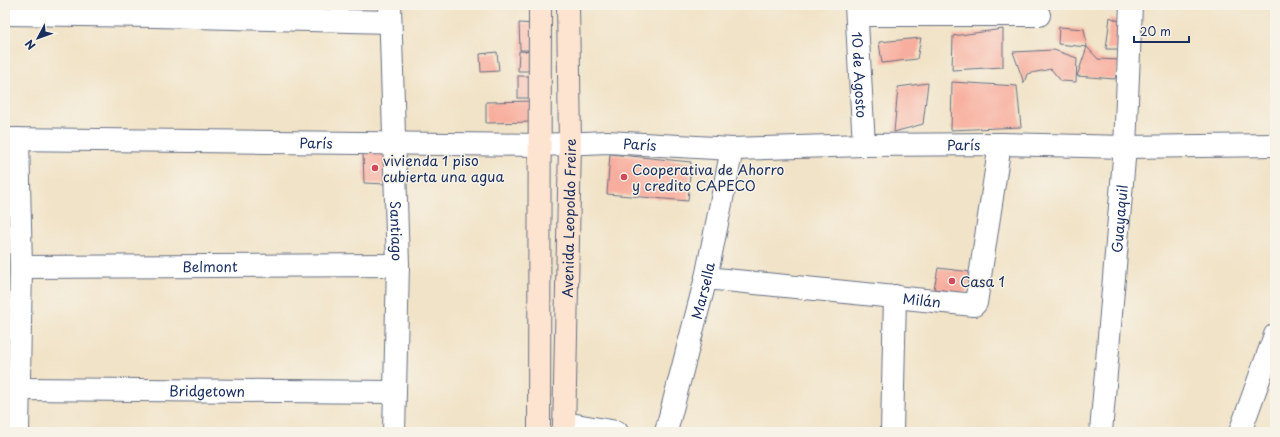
<svg xmlns="http://www.w3.org/2000/svg" width="1280" height="437" viewBox="0 0 1280 437" font-family="'Playpen Sans',sans-serif">
<rect width="100%" height="100%" fill="#f7f3e8"/>
<filter id="ink" filterUnits="userSpaceOnUse"><feTurbulence type="fractalNoise" baseFrequency=".025" numOctaves="2"/><feDisplacementMap in="SourceGraphic" scale="8" xChannelSelector="R" yChannelSelector="G"/><feConvolveMatrix kernelMatrix="1 2 1 2 8 2 1 2 1" color-interpolation-filters="sRGB"/></filter>
<filter id="wash" filterUnits="userSpaceOnUse"><feTurbulence type="fractalNoise" baseFrequency=".012" numOctaves="4" result="noise"/><feDisplacementMap in="SourceGraphic" scale="16" xChannelSelector="R" yChannelSelector="G"/><feGaussianBlur stdDeviation="0.9" result="paint"/><feColorMatrix in="noise" values="0 0 0 0 0 0 0 0 0 0 0 0 0 0 0 0 0 1.4 0 .05"/><feComposite in="paint" operator="in"/></filter>
<g filter="url(#wash)">
<rect width="100%" height="100%" fill="#f1e3c7"/>
<g id="blocks">
<g fill="#f8ae9e">
<path d="M1110,17L1129,26L1124,49H1106Z"/>
<path d="M519,23L535,24V50H520Z"/>
<path d="M1059,27L1084,29L1087,47L1058,44Z"/>
<path d="M1003,29V67L952,70L953,36Z"/>
<path d="M921,38L917,59L882,63L879,42Z"/>
<path d="M1087,47L1098,59L1120,60L1115,79L1077,76Z"/>
<path d="M1054,50L1077,58L1076,82L1061,81L1051,69L1027,74L1024,83L1013,52Z"/>
<path d="M519,51L535,52L534,71H518Z"/>
<path d="M497,52L499,71L481,72L480,54Z"/>
<rect x="518" y="76" width="16" height="22"/>
<path d="M952,82L1017,86L1021,127L951,130Z"/>
<path d="M928,83L923,124L894,132L898,87Z"/>
<path d="M533,101L534,122L486,123V102Z"/>
<path d="M385,151L386,184L364,183L363,152Z"/>
<path d="M610,154L691,162L688,201L607,194Z"/>
<path d="M938,268L971,272L966,293L934,289Z"/>
</g>
</g>
</g>
<g filter="url(#ink)">
<use href="#blocks" fill-opacity="0" stroke="#666e83" stroke-width="1"/>
<g fill="none" stroke-linecap="round" stroke-linejoin="round">
<defs>
<g id="street">
<path id="s1" d="M390,5L398,265L394,432"/>
<path id="s2" d="M856,5L864,145"/>
<path d="M5,14L156,16L390,22"/>
<path d="M857,15H1039"/>
<path id="s3" d="M5,139L541,145L607,142L732,149L864,145L1000,144L1125,147L1275,145"/>
<path id="s4" d="M21,267L398,265"/>
<path id="s5" d="M706,278L974,305L976,303L1000,144"/>
<path id="s6" d="M18,389L395,392"/>
<path d="M564,423L617,432"/>
<path d="M18,432L21,267L18,139"/>
<path id="s7" d="M666,432L706,278L732,149"/>
<path d="M892,432L895,296"/>
<path id="s8" d="M1101,432L1125,147L1131,5"/>
<path d="M1240,432L1275,335"/>
</g>
<g id="secondary">
<path d="M539,432L540,5"/>
<path id="s9" d="M564,432L570,144L568,5"/>
</g>
</defs>
<use href="#street" stroke="#666e83" stroke-width="24"/>
<use href="#secondary" stroke="#666e83" stroke-width="24"/>
<use href="#street" stroke="#fff" stroke-width="22"/>
<use href="#secondary" stroke="#fde4d1" stroke-width="22"/>
</g>
</g>
<g fill="#d1495b" stroke="#f7f3e8" stroke-width="1.5">
<circle cx="375" cy="168" r="4"/>
<circle cx="624" cy="177" r="4"/>
<circle cx="952" cy="281" r="4"/>
</g>
<g text-anchor="middle" dominant-baseline="central" stroke-width="3" stroke-linejoin="round" paint-order="stroke">
<g font-size="14" fill="#1b2f5e" stroke="#f7f3e8">
<text stroke="none"><textPath href="#s2" startOffset="70">10 de Agosto</textPath></text>
<text stroke="none"><textPath href="#s3" startOffset="311">París</textPath></text>
<text stroke="none"><textPath href="#s3" startOffset="635">París</textPath></text>
<text stroke="none"><textPath href="#s3" startOffset="959">París</textPath></text>
<text stroke="none"><textPath href="#s9" startOffset="214">Avenida Leopoldo Freire</textPath></text>
<text stroke="none"><textPath href="#s8" startOffset="214">Guayaquil</textPath></text>
<text stroke="none"><textPath href="#s1" startOffset="226">Santiago</textPath></text>
<text stroke="none"><textPath href="#s4" startOffset="189">Belmont</textPath></text>
<text stroke="none"><textPath href="#s7" startOffset="146">Marsella</textPath></text>
<text stroke="none"><textPath href="#s5" startOffset="217">Milán</textPath></text>
<text stroke="none"><textPath href="#s6" startOffset="189">Bridgetown</textPath></text>
</g>
<g font-size="14" fill="#1b2f5e" stroke="#f7f3e8" text-anchor="start">
<text x="383" y="160">vivienda 1 piso<tspan x="383" dy="16">cubierta una agua</tspan></text>
<text x="632" y="169">Cooperativa de Ahorro<tspan x="632" dy="16">y credito CAPECO</tspan></text>
<text x="960" y="281">Casa 1</text>
</g>
</g>
<rect width="1280" height="437" fill="none" stroke="#f7f3e8" stroke-width="20"/>
<g transform="translate(38 38) rotate(229)" stroke="#f7f3e8" stroke-width="3" paint-order="stroke">
<path d="M0-3L7 15L0 10L-7 15Z" fill="#1b2f5e"/>
<text y="-6" font-size="11" font-weight="bold" text-anchor="middle" fill="#1b2f5e">N</text>
</g>
<path d="M1134 36v6h55v-6" fill="none" stroke="#1b2f5e" stroke-width="2"/>
<text x="1140" y="36" font-size="12" fill="#1b2f5e" stroke="#f7f3e8" stroke-width="3" paint-order="stroke">20 m</text>
</svg>
